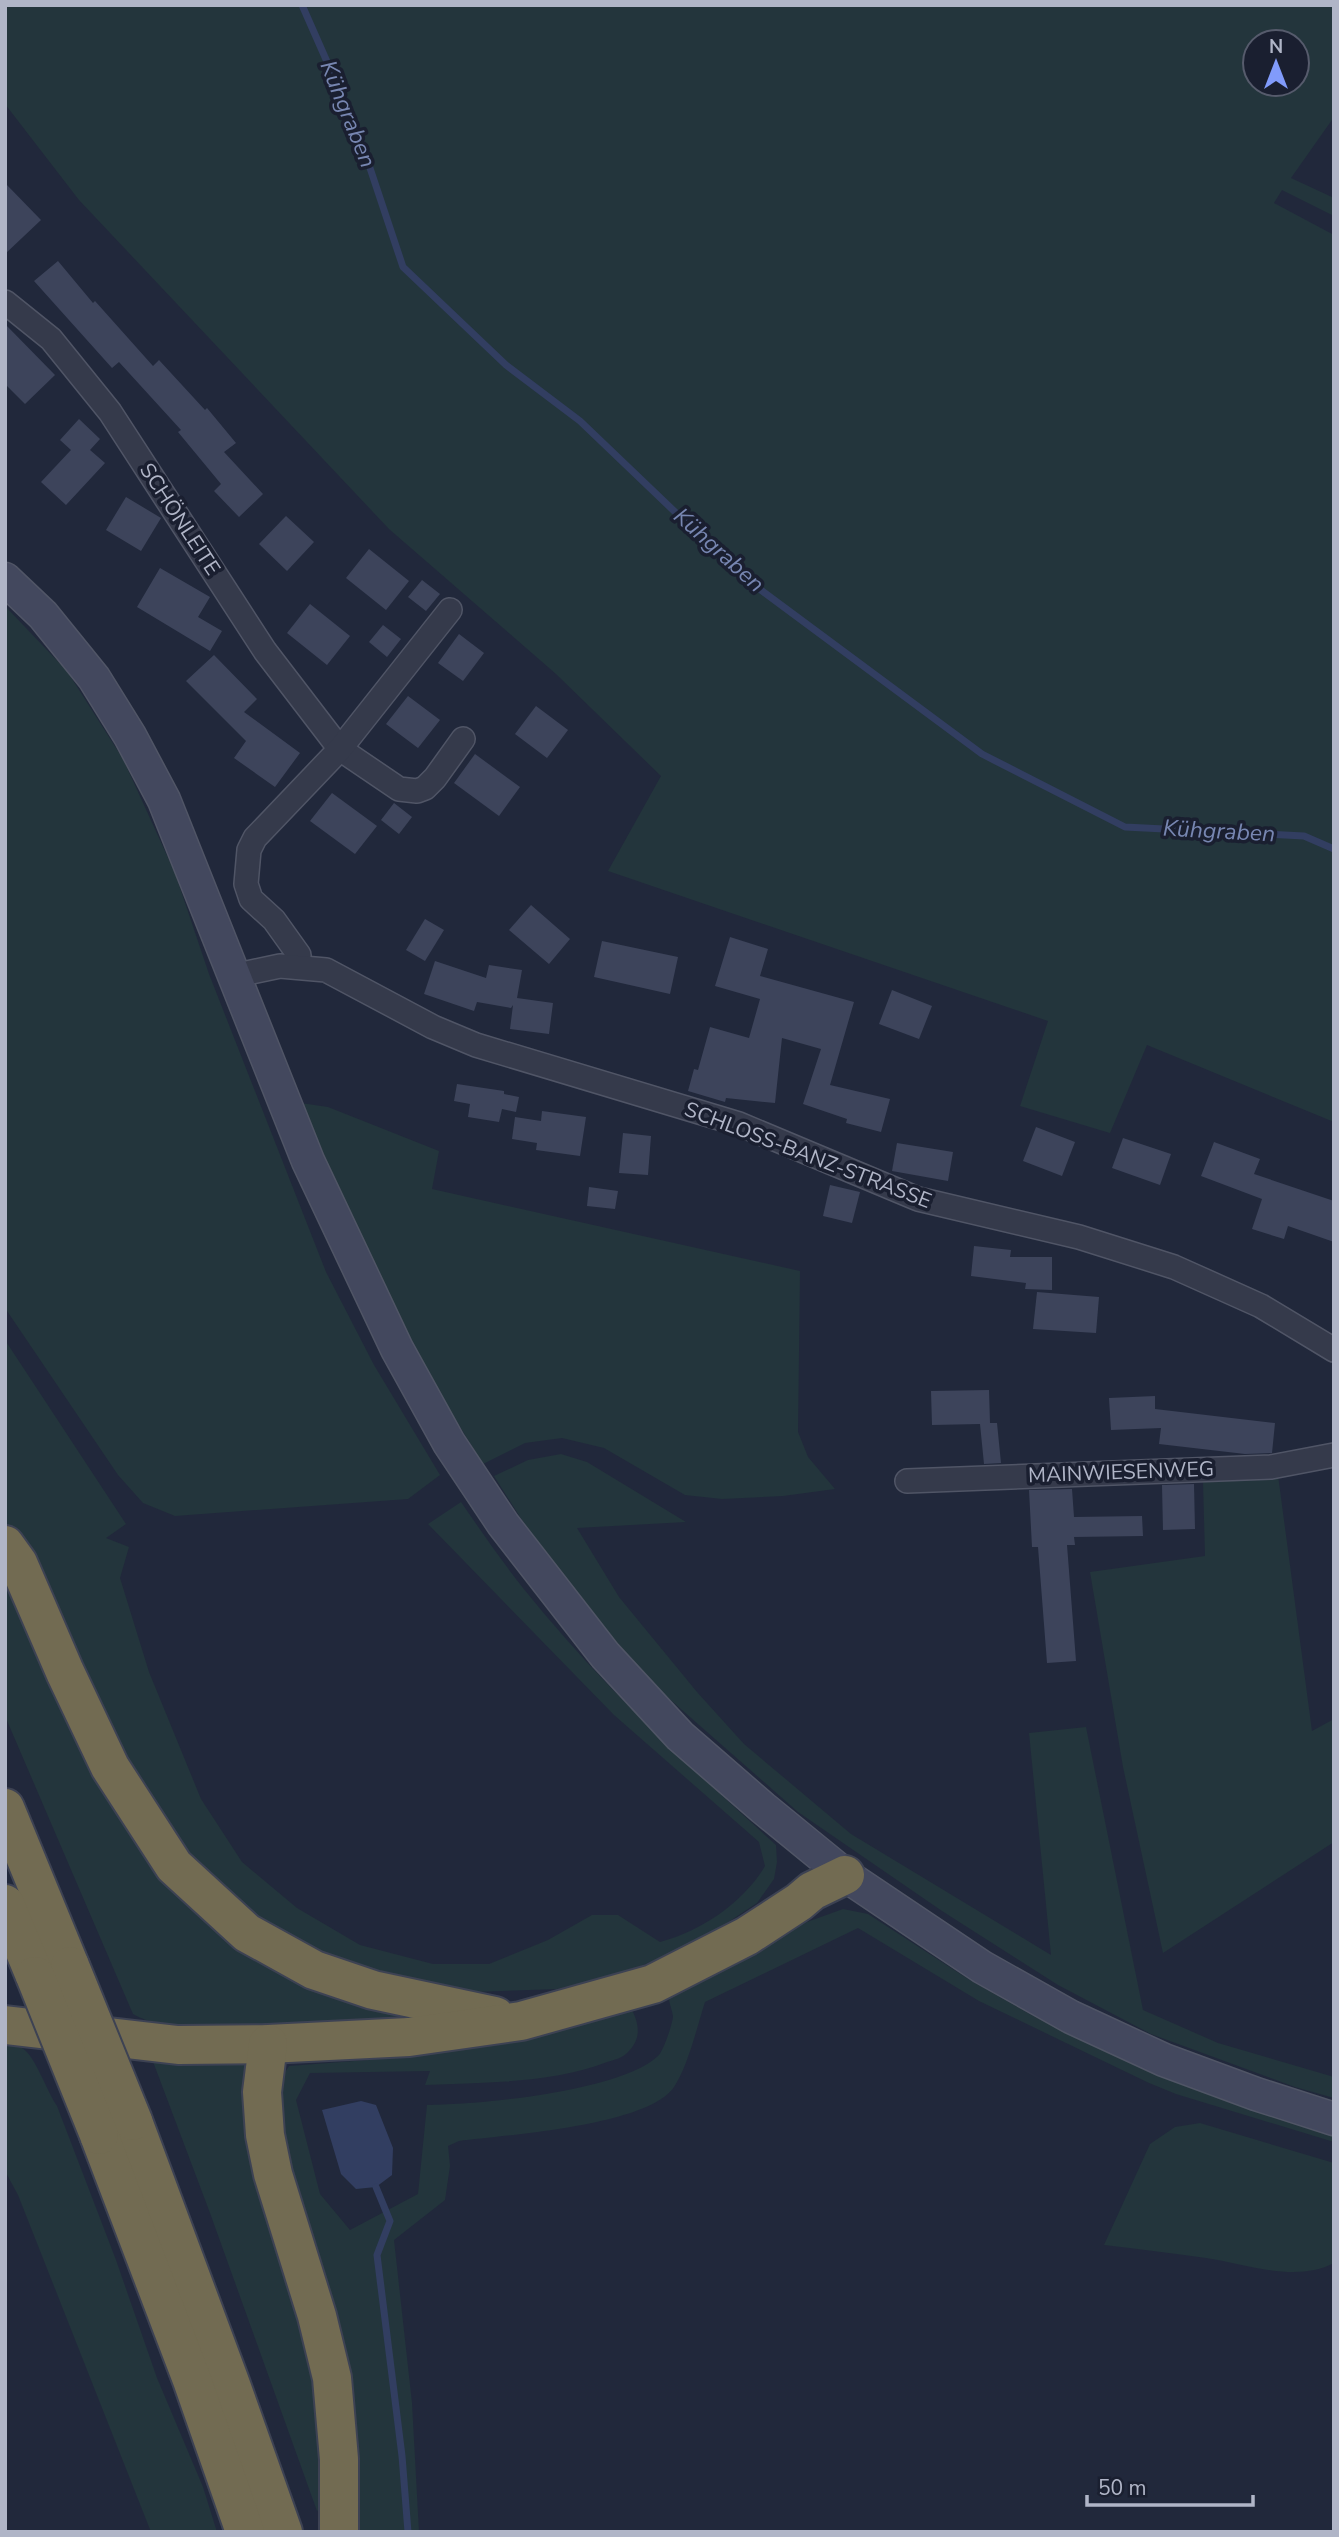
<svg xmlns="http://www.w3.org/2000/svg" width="1339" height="2537" viewBox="0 0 1339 2537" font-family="'Nunito Sans',sans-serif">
<rect width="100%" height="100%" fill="#21283b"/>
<g fill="#23353c" fill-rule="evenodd">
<path d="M5,5H1334V117L1291,178L1334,198V216L1282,190L1274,203L1334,235V1122L1147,1045L1110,1133L1020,1106L1048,1021L608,871L661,776L556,674L389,529L79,200L5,104ZM1255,42H1297V84H1255Z"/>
<path d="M5,606L67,671L123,759L175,873L209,974L326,1272L374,1365L440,1475L408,1499L175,1516L143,1503L118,1475L5,1308Z"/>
<path d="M301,1103L328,1107L439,1151L432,1189L800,1271L798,1432L808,1457L835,1489L783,1496L722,1499L685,1495L604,1448L562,1438L525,1443L483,1464L426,1372L352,1227Z"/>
<path d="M5,1340L126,1524L106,1538L129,1547L120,1578L149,1672L201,1799L242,1862L297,1908L360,1945L433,1964H489L548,1940L592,1915H618L660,1942C701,1931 743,1903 765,1866L759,1842L614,1715L428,1524L461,1502C481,1531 501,1560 523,1588C598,1682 687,1764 776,1845L777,1862L774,1879L757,1903L691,1947L613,1976L557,1989L471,1992L394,1981L327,1957L268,1925L221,1893L132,1784L18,1543L5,1523Z"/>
<path d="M561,1454L587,1462L686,1522L577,1528L619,1597L697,1692L744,1744L851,1834L1051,1955L1029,1733L1086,1727L1143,2010L1218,2043L1334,2077V2098L1295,2087L1151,2034L1058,1985L942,1911L798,1812L657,1688L589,1611L522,1520L494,1476L528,1460Z"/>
<path d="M1278,1475L1312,1731L1334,1719V1842L1163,1953L1123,1767L1090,1572L1205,1556L1203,1482Z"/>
<path d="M5,1586L159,1867L414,2017C348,2022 282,2025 216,2024C190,2024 156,2028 133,2014L5,1716Z"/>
<path d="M843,1909L868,1914L968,1979L1037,2018L1143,2061L1334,2129V2142L1176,2094L1149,2083L979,2001L858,1928L705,2002C697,2027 688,2066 674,2087C648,2126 505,2135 459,2141L448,2146L450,2166L445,2200L394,2240L412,2403L419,2532H354L314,2251L283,2140L279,2082L289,2066L367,2060L464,2047L632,2010C640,2026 641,2040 627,2053C622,2058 614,2060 607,2062C551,2084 485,2082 425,2085L430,2071L310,2073L296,2100L320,2194L350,2230L418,2194L427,2105C478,2105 622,2091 658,2056C663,2052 673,2023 673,2016C672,2011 670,2005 669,2000L678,1990L807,1922Z"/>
<path d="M5,2045C10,2046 18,2046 22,2048C35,2055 47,2092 57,2106L116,2260L157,2378L203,2487L217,2532H151L18,2195L5,2171Z"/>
<path d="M152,2059L250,2061L310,2345L325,2506L317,2511L210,2213Z"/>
<path d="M1200,2123L1334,2163V2263C1296,2283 1246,2264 1206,2258C1172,2253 1138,2249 1104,2245L1150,2144L1175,2127Z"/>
</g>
<path fill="#323e61" d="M361,2101L376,2105L393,2148L392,2175L376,2187L356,2189L341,2174L322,2110Z"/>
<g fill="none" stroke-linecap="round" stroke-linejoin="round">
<g stroke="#323e61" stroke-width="7">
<path d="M302,5L358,132L403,267L506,365L580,421L742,576L982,754L1125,827L1304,836L1334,849"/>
<path d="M376,2187L390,2221L377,2255L402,2456L408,2532"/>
</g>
</g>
<g fill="#3d445b">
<path d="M5,183L41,220L5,254Z"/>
<path d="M58,261L93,303L95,301L153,366L159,360L205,410L207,408L236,443L224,452L263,494L239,517L214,491L221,484L178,432L181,430L119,362L112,368L34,281Z"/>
<path d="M5,324L55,375L25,404L5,384Z"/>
<path d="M79,419L100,439L90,450L105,463L66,505L41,482L71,450L60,440Z"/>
<path d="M126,497L161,518L141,551L106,530Z"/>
<path d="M286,516L314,542L287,571L259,544Z"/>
<path d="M369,549L409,581L386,610L346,578Z"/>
<path d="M160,568L210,597L198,617L222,631L210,651L137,607Z"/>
<path d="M422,580L440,594L426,611L408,597Z"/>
<path d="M310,604L350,636L327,665L287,633Z"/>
<path d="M383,625L401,639L387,657L369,642Z"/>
<path d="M459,634L484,653L463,681L438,663Z"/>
<path d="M214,655L257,699L244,712L300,753L275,787L234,758L246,741L186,681Z"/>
<path d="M408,696L440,720L418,748L386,724Z"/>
<path d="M536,706L568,730L547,758L515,734Z"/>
<path d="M475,754L520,787L499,816L454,783Z"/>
<path d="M332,793L377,826L355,854L310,821Z"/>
<path d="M394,803L412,817L399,834L381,820Z"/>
<path d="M531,905L570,939L549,964L509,930Z"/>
<path d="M425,919L444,930L425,961L406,950Z"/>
<path d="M730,937L768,949L760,976L854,1002L830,1085L890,1099L881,1132L846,1123L847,1119L803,1104L821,1049L782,1038L775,1103L726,1098L725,1102L688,1091L694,1069L698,1070L710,1027L749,1038L760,999L715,986Z"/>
<path d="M602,941L678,957L670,994L594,977Z"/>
<path d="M435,961L486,978L489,965L522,970L517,998L553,1003L549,1034L510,1029L513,1005L511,1008L477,1002L474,1011L424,994Z"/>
<path d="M892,990L932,1006L919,1039L879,1024Z"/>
<path d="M457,1084L504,1091V1094L519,1097L516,1112L502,1109L499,1122L468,1117L470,1104L454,1101Z"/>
<path d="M542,1111L586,1117L580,1156L536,1150L537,1143L512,1139L515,1117L541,1121Z"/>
<path d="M1036,1127L1075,1142L1062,1176L1023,1161Z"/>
<path d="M623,1133L651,1136L648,1175L619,1173Z"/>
<path d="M1123,1138L1171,1154L1160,1185L1112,1168Z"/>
<path d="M1214,1142L1260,1159L1254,1174L1334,1201V1242L1288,1226L1284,1239L1252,1229L1262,1199L1201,1176Z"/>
<path d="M897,1143L953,1152L948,1181L892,1171Z"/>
<path d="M830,1185L860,1192L852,1223L823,1216Z"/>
<path d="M589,1187L618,1191L615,1209L587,1206Z"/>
<path d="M974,1246L1011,1250L1010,1257H1052V1290L1025,1289L1026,1283L971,1276Z"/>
<path d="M1037,1292L1099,1297L1096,1333L1033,1329Z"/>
<path d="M989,1390L990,1423H997L1001,1463L984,1464L980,1424L932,1425L931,1391Z"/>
<path d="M1155,1396V1409L1275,1423L1272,1453L1245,1454L1159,1444L1161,1428L1111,1430L1109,1398Z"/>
<path d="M1194,1484L1195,1529L1163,1530L1162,1485Z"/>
<path d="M1072,1489L1074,1517L1142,1516L1143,1536L1074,1537L1075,1545H1067L1076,1661L1047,1663L1038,1547H1032L1029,1490Z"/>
</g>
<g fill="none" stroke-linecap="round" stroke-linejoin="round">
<defs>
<g id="street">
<path d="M5,302L51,339L110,412L265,651L340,749L399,789L417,791L425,788L435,778L463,739"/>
<path d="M298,967L299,955L274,920L251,899L246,884L249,850L255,838L340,749L450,610"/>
<path d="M233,976L280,966L326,970L433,1027L476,1045L739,1124L918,1199L1079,1237L1174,1267L1261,1306L1334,1350"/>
<path d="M907,1481L1271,1467L1334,1455"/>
</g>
<path id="secondary" d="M5,579L43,615L94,678L130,736L164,800L308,1161L397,1349L449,1443L503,1524L605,1655L680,1736L763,1808L845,1875L982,1967L1071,2017L1164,2060L1256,2094L1334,2119"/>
<g id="highway">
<path d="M5,1545L18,1563L65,1672L110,1767L174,1866L247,1933L314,1970L373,1990L495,2016"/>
<path d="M5,1808L70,1966"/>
<path d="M5,1904L35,1976"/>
<path d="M5,2025L178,2045L268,2044L409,2037L521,2021L653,1984L747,1936L799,1902L812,1891L845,1875"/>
<path d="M268,2044L262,2092L265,2135L273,2174L317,2316L332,2378L339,2459V2532"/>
<path d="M133,2121L230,2382L283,2532"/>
<path d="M99,2135L192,2380L245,2532"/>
</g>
</defs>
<use href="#street" stroke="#505566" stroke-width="26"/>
<use href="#secondary" stroke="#505566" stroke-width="35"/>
<use href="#highway" stroke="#3d4253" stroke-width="42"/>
<use href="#street" stroke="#353a4b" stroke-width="23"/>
<use href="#secondary" stroke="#43485e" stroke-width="32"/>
<use href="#highway" stroke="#726b52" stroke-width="38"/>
<defs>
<g id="highway-bridge">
<path d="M70,1966L133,2121"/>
<path d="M35,1976L99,2135"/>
</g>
</defs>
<use href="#highway-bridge" stroke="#3d4253" stroke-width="42" stroke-linecap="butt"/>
<use href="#highway-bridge" stroke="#726b52" stroke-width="38"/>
</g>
<g text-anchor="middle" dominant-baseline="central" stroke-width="7" stroke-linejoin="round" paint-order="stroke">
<g font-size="21" fill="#b0b5c7" stroke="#1a1f30">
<text transform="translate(180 519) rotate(57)">SCHÖNLEITE</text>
<text transform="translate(808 1155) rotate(21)">SCHLOSS-BANZ-STRASSE</text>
<text transform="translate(1121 1472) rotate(-2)">MAINWIESENWEG</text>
</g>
<g font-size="23" font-style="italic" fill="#7786b1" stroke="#1a1f30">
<text transform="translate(348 114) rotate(68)">Kühgraben</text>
<text transform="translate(719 550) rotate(42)">Kühgraben</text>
<text transform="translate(1219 831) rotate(3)">Kühgraben</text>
</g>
</g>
<rect width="1339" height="2537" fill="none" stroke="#b0b5c7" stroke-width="14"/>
<g transform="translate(1276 63)"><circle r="33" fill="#1a1f30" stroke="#565b6c" stroke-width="2"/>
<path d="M0-5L12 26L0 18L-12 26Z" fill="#819bfb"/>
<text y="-10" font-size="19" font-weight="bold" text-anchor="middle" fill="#b0b5c7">N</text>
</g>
<path d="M1087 2495v10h166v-10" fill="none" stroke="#b0b5c7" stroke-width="3.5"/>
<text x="1098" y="2495" font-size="21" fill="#b0b5c7" stroke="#1a1f30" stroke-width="5" paint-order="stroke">50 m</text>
</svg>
